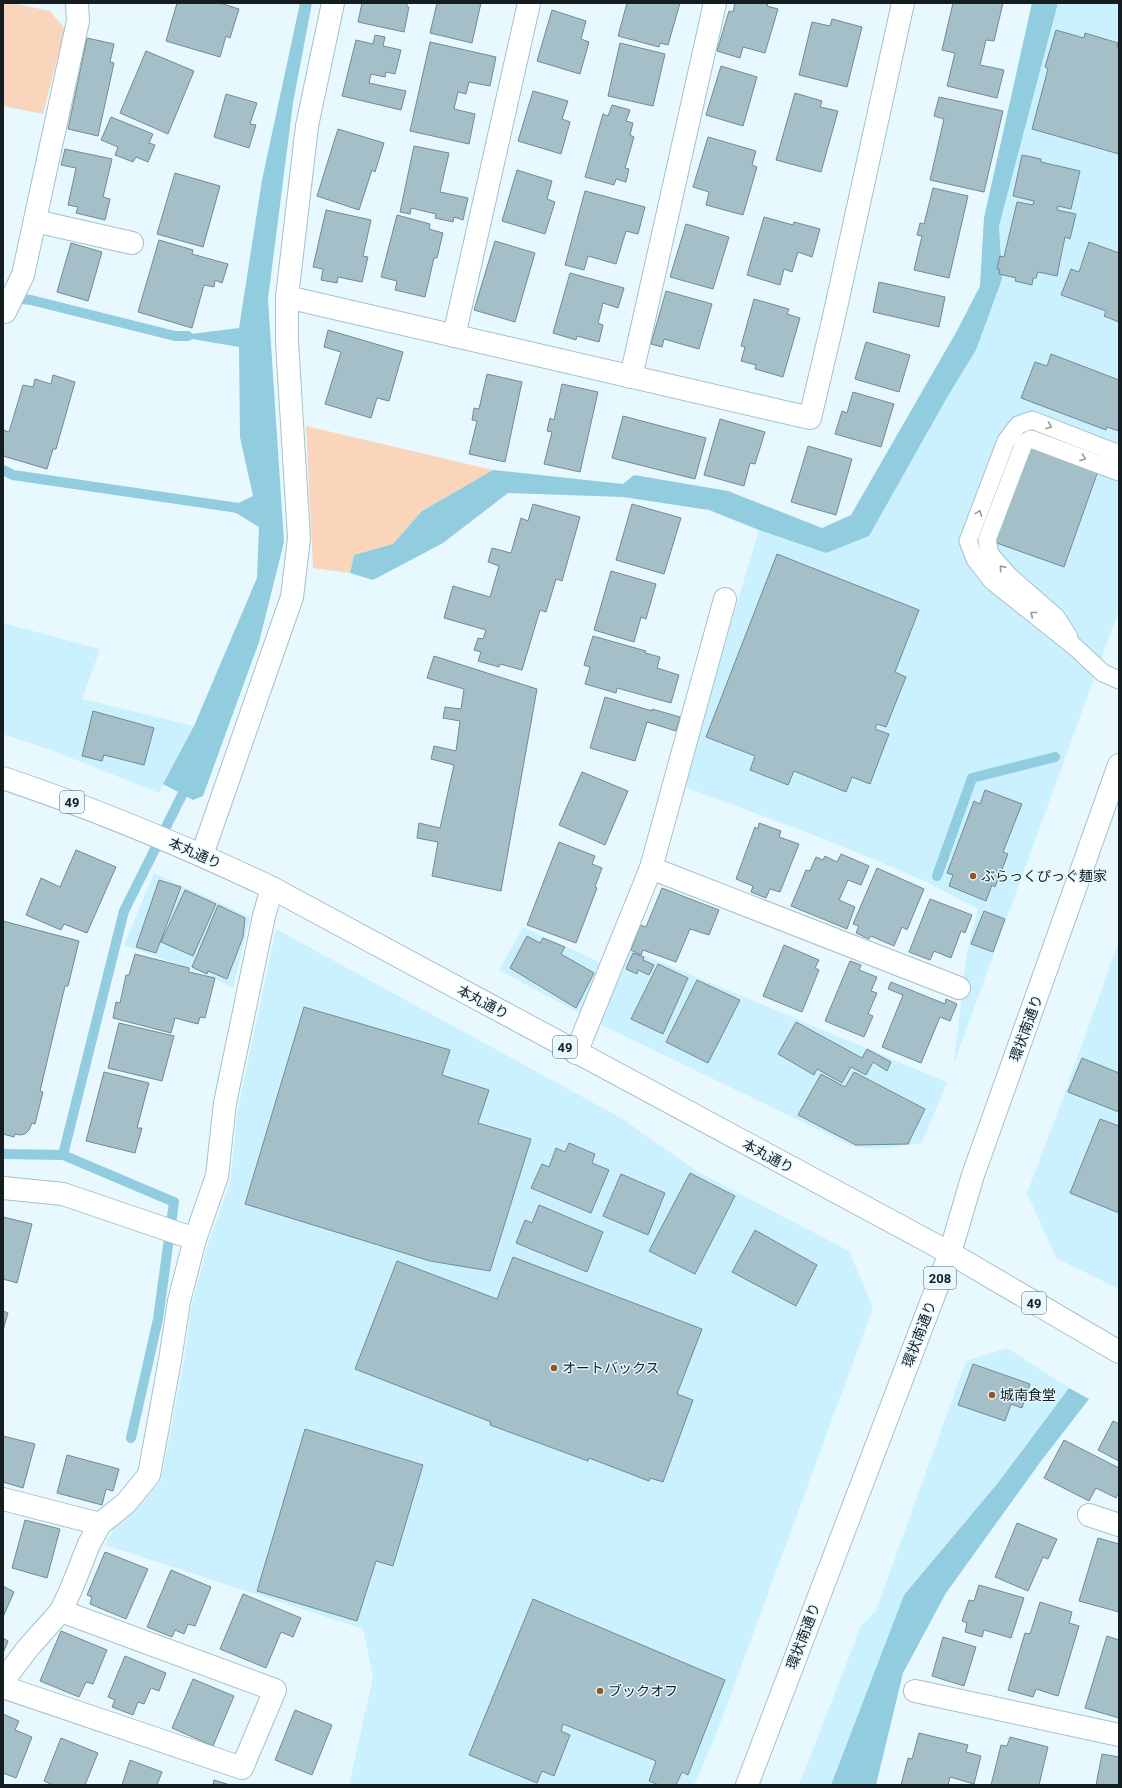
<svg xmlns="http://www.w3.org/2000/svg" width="1122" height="1788" viewBox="0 0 1122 1788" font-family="Roboto,'Noto Sans JP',sans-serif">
<rect width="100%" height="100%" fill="#e7f8fe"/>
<g fill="#ccf1fe">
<path d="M1058,3H1119V610L954,1063L967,952L978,909L927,882L832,842L682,786L759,530L826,553L945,401L976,350L1002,279L999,226Z"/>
<path d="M3,623L100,649L82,699L194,726L159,793L51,750L3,734Z"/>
<path d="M154,873L250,917L233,988L212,977L124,945Z"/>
<path d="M523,927L617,970L627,948L947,1082L922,1143L882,1149L854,1147L600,1024L499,970Z"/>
<path d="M276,929L621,1118L698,1172L849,1251L873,1308L717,1732L694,1785H349L373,1677L363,1629L105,1545L115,1526L138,1508L161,1480L183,1366L191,1307L208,1244L230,1182L238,1108Z"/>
<path d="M1119,941V1289L1056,1258L1027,1193L1063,1098Z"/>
<path d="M1007,1348L1069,1388L997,1484L904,1595L831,1785H799L861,1626L876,1611L966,1361Z"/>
</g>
<g fill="#f9d5bc">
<path d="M3,3H12L50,11L65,29L43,114L3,106Z"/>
<path d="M306,426L493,470L422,511L393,544L354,555L350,573L313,568Z"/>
</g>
<g fill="#91ccdf">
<path d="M300,3H312L293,103L268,299L284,542L259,642L203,796L193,800L163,784L194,726L257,578L259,527L228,508L253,496L240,437L239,347L175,336L239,328L262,180Z"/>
<path d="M1032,3H1058L999,226L1002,279L976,350L945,401L869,536L826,553L759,530L709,510L623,497L508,493L443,543L373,580L350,573L354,555L393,544L422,511L493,470L623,484L634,475L728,491L822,528L851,515L958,329L980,286L984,218Z"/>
<path d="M1069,1388L1089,1399L1041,1461L946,1593L903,1673L876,1785H831L904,1595L997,1484Z"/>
</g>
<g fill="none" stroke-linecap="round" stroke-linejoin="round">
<g stroke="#91ccdf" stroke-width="10">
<path d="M11,298L31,300L175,336H188"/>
<path d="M3,470L13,475L245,509"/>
<path d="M937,876L972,778L1055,757"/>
<path d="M3,1154L63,1155L174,1202L158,1319L131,1438"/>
<path d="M63,1155L124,911L188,783"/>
</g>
</g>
<g fill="#a4bfc8" stroke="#718b94">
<path d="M177,3H220L239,9L230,38L226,36L220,57L166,41Z"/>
<path d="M362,3H407V7H409L404,32L358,22Z"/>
<path d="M437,3H481L472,43L430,33Z"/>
<path d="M627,3H680L668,45L660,43L659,47L618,36Z"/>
<path d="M735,3H768L767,6L778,9L765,53L743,47L740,58L717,51L729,11L733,12Z"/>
<path d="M953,3H1003L994,41L986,40L980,65L1004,70L997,98L947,86L955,53L942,50Z"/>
<path d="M552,10L586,21L581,39L589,42L580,74L537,61Z"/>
<path d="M832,19L862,27L847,87L799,75L812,22L830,26Z"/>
<path d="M1056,30L1084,38L1085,33L1118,43L1117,48L1119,49V154L1032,129L1048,69L1045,67Z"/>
<path d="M375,35L385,37L383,46L401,50L395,74L386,72L385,77L371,74L369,83L406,91L401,110L342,96L356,40L373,44Z"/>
<path d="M87,38L114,44L110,62L114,63L98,136L68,129Z"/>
<path d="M430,42L496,57L490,86L469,82L466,94L458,92L454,109L475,114L469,144L410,131Z"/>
<path d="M620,43L665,54L653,106L608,96Z"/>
<path d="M146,51L194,71L168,134L120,113Z"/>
<path d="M721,66L757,77L743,126L706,115Z"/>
<path d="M533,91L568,101L562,119L570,122L561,154L518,141Z"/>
<path d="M795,93L822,101L820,107L838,111L821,172L776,160Z"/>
<path d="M226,94L257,103L250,124L256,125L249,148L214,137Z"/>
<path d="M939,97L1003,111L984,192L930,180L944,119L934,116Z"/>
<path d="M612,105L630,110L626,121L633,123L630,135L634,137L625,168L629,169L626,182L616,179L614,185L585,177L603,114L608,116Z"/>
<path d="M111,117L153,134L149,143L155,145L148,162L136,157L133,162L115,155L118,147L101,140Z"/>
<path d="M338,129L384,143L375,172L372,170L359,210L317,196Z"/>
<path d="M708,137L756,151L752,165L757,167L743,215L706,205L709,192L693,187Z"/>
<path d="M414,146L449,153L440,192L468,198L463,220L454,217L453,222L435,218L436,214L411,208L410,214L400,212Z"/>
<path d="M65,149L112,159L103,197L110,199L105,220L76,213L78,207L68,205L76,168L61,165Z"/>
<path d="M1022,155L1041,159V162L1080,171L1071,209L1058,206L1057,210L1076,214L1070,239L1065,237L1057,276L1038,272L1036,278H1033L1032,285L1015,281L1016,278L999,274L1000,270L997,269L1000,256L1004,257L1017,202L1033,205L1034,201L1013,196Z"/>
<path d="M517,170L552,181L547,199L555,202L545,234L502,221Z"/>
<path d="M175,173L220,186L203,247L157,234Z"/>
<path d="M933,188L968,196L949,278L914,270L922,236L917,235L920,223L924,224Z"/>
<path d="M585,191L645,207L638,234L626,231L616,264L588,256L584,270L565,265Z"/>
<path d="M326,210L371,220L363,256L368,257L362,282L338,277L337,283L321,280L323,269L313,267Z"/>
<path d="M397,215L430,224L429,229L443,233L437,258H434L425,297L395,290L397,281L381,277Z"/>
<path d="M764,217L793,225L794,222L820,229L812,257L798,252L792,272L784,269L780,285L747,275Z"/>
<path d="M686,224L729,237L713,289L670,277Z"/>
<path d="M159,240L193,250L192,254L228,264L222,283L215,280L214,287L204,285L192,328L138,312Z"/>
<path d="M495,241L535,253L515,322L474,310Z"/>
<path d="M1089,242L1119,253V322L1104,316L1106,311L1061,295L1071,269L1079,272Z"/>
<path d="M71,243L102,252L88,301L57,292Z"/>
<path d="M570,273L624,288L618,308L603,303L598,323L603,325L599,342L577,336L576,340L553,333Z"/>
<path d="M879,282L945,297L939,327L873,312Z"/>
<path d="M666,291L712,304L699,349L664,339L662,347L651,344Z"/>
<path d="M754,299L789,309L787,314L800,318L783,377L755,369L756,365L741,361L745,347L741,346Z"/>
<path d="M328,330L403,352L389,401L377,398L371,418L325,404L341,352L324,347Z"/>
<path d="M866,342L910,355L899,392L855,379Z"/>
<path d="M1051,354L1119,380V431L1107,427L1106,430L1021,398L1035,362L1047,366Z"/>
<path d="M487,374L522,382L505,462L469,454L477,421L472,420L474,408L479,409Z"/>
<path d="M53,375L75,382L56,449H53L47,469L3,456V430L9,432L23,385L33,387L35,379L51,384Z"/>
<path d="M562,384L598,392L580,472L544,464L552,432L547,431L550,418L554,420Z"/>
<path d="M853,392L894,404L881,447L835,434L842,411L847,413Z"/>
<path d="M623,416L706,438L695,479L612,458Z"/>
<path d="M720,419L765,432L755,464L750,463L744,486L704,475Z"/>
<path d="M1025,445L1098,471L1064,567L991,541Z"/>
<path d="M808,446L852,459L836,515L791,502Z"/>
<path d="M533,504L580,517L562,581L556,579L546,612L540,610L522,670L500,664L499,667L478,661L481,652L474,650L478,638L483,639L486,630L444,618L453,586L490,597L499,566L488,562L492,548L511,553L521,518L528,521Z"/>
<path d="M632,504L681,518L664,574L616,560Z"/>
<path d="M777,554L919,610L895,672L906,677L886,727L877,724L875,729L889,734L870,784L852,777L846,792L794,771L788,785L750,770L755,756L706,737Z"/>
<path d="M611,571L656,584L646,619L641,617L634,642L594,630Z"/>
<path d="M593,636L646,651L645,653L660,657L657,668L679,675L671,703L617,688L616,693L585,684L590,667L584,665Z"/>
<path d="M434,656L537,689L501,891L432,876L438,842L417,838L419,823L440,828L454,765L431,759L434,746L456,751L460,721L443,718L445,707L461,709L464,689L427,678Z"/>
<path d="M605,697L652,711V709L680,717L676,731L647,722L635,761L590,748Z"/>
<path d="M93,711L154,728L144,765L104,755L102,761L82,756Z"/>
<path d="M582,772L628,791L605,845L559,825Z"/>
<path d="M985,790L1022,804L1003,852L1008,854L995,887L992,885L986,901L949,886L953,875L947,873L974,801L980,804Z"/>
<path d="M759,823L781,831L779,837L799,844L780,892L770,889L766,898L751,892L753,886L736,879L755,827L758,829Z"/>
<path d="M559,842L595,856L592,864L602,868L595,887L597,888L576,943L527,925Z"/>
<path d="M76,850L116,867L87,933L64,924L61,930L26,915L41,878L60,887Z"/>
<path d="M841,854L869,866L861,885L848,880L839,900L855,907L847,929L791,906L806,870L810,871L816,857L823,860L825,856L837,862Z"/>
<path d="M877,868L924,889L907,930L902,927L894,946L871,936L869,939L856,933L859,926L853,924Z"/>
<path d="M159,880L181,887L156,953L136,947Z"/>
<path d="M662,888L719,910L709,935L690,929L676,962L643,950L641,955L631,950L640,925L646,927Z"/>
<path d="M185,890L216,904L193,956L161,942Z"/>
<path d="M930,899L972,915L965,933L961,931L951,958L934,951L930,960L909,952Z"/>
<path d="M218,905L245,918L243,937L227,979L208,971L207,974L192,967Z"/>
<path d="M984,911L1005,919L993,952L971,944Z"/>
<path d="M3,921L79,941L68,986H65L40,1091L43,1092L35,1124L32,1123L29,1130L25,1134L20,1135L15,1134L14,1137L3,1134Z"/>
<path d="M527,936L540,943L543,938L565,947L561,954L594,973L576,1008L510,968Z"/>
<path d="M784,945L819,960L815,968L819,970L802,1012L763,996Z"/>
<path d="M633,953L644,957L643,960L654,965L649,975L638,970L637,974L626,969Z"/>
<path d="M135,954L189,968V972L215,978L205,1018L200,1017L198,1024L175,1018L171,1033L113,1018L116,1002L120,1003L126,975H129Z"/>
<path d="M850,961L861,965L859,970L877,977L871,991L877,993L868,1014L873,1016L864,1037L825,1021Z"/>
<path d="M658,964L688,978L663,1034L631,1019Z"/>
<path d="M697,980L740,1000L708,1063L666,1042Z"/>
<path d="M891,982L945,1004L946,999L957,1004L950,1021L940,1017L921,1063L882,1047L903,995L888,989Z"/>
<path d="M304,1007L450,1050L442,1075L489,1090L478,1123L531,1139L490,1271L430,1261L245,1204Z"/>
<path d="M796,1022L862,1058L867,1049L891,1062L887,1071L873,1062L866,1075L851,1067L842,1083L817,1069L814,1075L778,1054Z"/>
<path d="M119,1023L174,1036L162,1081L108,1068Z"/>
<path d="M1082,1058L1119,1073V1112L1068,1092Z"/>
<path d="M104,1072L149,1083L137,1128H142L135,1153L86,1141Z"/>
<path d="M854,1072L925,1109L908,1144L856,1145L798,1115L821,1074L845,1087Z"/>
<path d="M1100,1119L1119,1126V1213L1070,1193Z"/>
<path d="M569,1143L595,1154L592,1163L609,1170L591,1213L531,1188L542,1164L549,1167L556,1148L565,1152Z"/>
<path d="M690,1173L735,1196L695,1274L649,1251Z"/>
<path d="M621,1174L665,1193L648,1235L603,1216Z"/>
<path d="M539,1205L603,1232L587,1272L516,1243L525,1220L532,1223Z"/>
<path d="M3,1217L32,1224L17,1283L3,1279Z"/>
<path d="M755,1230L817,1265L796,1306L732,1272Z"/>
<path d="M513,1257L702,1329L677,1394L693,1400L663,1482L650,1478L649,1481L589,1458L588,1461L490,1425L491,1422L355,1369L397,1261L497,1299Z"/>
<path d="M3,1311L8,1313L3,1330Z"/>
<path d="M973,1364L1030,1384L1022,1408L1011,1404L1005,1421L958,1405Z"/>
<path d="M1113,1421L1119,1424V1461L1098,1450Z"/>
<path d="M305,1429L423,1465L393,1566L376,1561L357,1621L257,1591Z"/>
<path d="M3,1436L35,1444L23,1488L3,1482Z"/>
<path d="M1064,1440L1119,1468V1492L1116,1498L1096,1488L1089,1501L1044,1478Z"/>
<path d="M67,1455L119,1469L113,1491L106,1489L102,1505L57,1493Z"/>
<path d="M25,1520L60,1529L47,1578L12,1568Z"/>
<path d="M1017,1523L1057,1539L1048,1559L1043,1557L1028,1591L995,1577Z"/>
<path d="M1098,1538L1119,1544V1612L1079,1601Z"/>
<path d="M105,1552L148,1569L126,1619L90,1604L92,1597L87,1595Z"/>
<path d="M171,1570L211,1587L195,1626L188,1624L184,1634L175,1630L172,1637L147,1627Z"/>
<path d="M979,1585L1024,1598L1011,1638L984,1630L982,1637L965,1632L967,1623L962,1621L969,1600L974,1601Z"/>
<path d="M3,1586L14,1592L3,1617Z"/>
<path d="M243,1594L301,1618L293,1637L281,1632L266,1668L220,1649Z"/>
<path d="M533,1599L725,1680L688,1775L682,1772L676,1785H659L649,1781L656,1761L563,1724L561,1731L570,1735L554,1776L542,1771L537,1783L469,1755Z"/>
<path d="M1040,1602L1072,1612L1069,1623L1079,1626L1058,1696L1036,1689L1033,1697L1008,1690L1025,1633L1030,1634Z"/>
<path d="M61,1631L107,1650L93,1684L86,1682L79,1697L40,1681Z"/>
<path d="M1107,1636L1119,1640V1718L1085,1708Z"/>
<path d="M943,1637L976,1647L964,1686L932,1676Z"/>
<path d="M3,1638L8,1641L3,1653Z"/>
<path d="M125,1656L166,1673L159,1691L151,1688L144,1704L138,1702L133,1715L112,1707L115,1700L108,1697Z"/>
<path d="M193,1679L234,1696L213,1746L172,1728Z"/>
<path d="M295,1710L332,1725L312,1775L275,1760Z"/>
<path d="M3,1714L19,1721L15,1730L32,1737L16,1778L3,1773Z"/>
<path d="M919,1733L968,1745L966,1752L981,1756L974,1784L950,1777L948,1785H901L908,1758L912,1759Z"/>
<path d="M1010,1737L1048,1747L1039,1785H991L1001,1745L1007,1746Z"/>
<path d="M61,1738L98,1753L85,1785H53L44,1781Z"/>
<path d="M1102,1754L1119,1757V1785H1096Z"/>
<path d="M130,1760L162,1772L157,1785H122Z"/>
<path d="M214,1780L230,1785H213Z"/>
</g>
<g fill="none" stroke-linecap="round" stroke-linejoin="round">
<defs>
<g id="lane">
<path d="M1119,454L1032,420L1018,425L1006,441L968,541L975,559L992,581L1075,647L1103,673L1119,680"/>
<path d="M1069,637L1056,617L1009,576L990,554L987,540L1024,443L1031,439L1119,472"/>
</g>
<g id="street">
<path d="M35,221L132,243"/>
<path d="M287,297L810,418L833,321L903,3"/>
<path d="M5,312L23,275L78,21L77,3"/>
<path d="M454,336L529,3"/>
<path d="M631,377L715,3"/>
<path d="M202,855L292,597L299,538L287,342V297L307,126L333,3"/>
<path d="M651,868L959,988"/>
<path d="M576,1053L651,868L725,599"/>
<path d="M3,1188L63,1194L195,1239"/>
<path d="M3,1499L100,1524"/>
<path d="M1089,1515L1119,1525"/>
<path d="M3,1681L28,1648L61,1611L72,1587L89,1544L100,1524L126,1503L149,1475L170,1360L179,1301L195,1239L217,1176L225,1103L264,916L272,888"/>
<path d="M3,1687L242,1768L275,1690L61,1611"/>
<path d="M915,1691L1119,1735"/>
</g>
<path id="primary" d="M3,778C95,809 184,846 272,888L950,1253L1119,1352"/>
<path id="highway" d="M747,1785L950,1253L973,1175L1119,765"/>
</defs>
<use href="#lane" stroke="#a6c1ca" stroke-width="19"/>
<use href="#street" stroke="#a6c1ca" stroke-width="24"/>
<use href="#primary" stroke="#a6c1ca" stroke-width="24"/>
<use href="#highway" stroke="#a6c1ca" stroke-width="24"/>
<use href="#lane" stroke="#fff" stroke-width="17"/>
<use href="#street" stroke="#fff" stroke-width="22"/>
<use href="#primary" stroke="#fff" stroke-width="22"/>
<use href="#highway" stroke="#fff" stroke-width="22"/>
</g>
<defs><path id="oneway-chevron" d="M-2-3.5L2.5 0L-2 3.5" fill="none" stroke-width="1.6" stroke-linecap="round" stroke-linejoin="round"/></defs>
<g stroke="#959a9b">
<use href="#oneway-chevron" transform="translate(1049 426) rotate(22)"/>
<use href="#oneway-chevron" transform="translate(1083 458) rotate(21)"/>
<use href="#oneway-chevron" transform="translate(979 513) rotate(-69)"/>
<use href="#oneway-chevron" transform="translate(1002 568) rotate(-131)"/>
<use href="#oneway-chevron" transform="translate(1033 614) rotate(-141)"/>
</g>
<g fill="#955420" stroke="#e7f8fe" stroke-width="1.5">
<circle cx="973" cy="876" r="4"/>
<circle cx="554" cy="1368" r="4"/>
<circle cx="992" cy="1395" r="4"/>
<circle cx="600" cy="1691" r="4"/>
</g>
<g text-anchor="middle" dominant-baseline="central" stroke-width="3" stroke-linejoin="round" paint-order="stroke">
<g fill="#e7f8fe" stroke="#535f63" stroke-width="1">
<rect x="60" y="791" width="24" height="22" rx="3"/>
<rect x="553" y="1036" width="24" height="22" rx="3"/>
<rect x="924" y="1267" width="32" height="22" rx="3"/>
<rect x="1022" y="1292" width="24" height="22" rx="3"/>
</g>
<g font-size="13" font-weight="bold" fill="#141e21">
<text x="72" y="802">49</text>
<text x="565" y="1047">49</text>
<text x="940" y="1278">208</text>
<text x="1034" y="1303">49</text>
</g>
<g font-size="14" fill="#141e21" stroke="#e7f8fe">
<text transform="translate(195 853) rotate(24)">本丸通り</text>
<text transform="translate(483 1002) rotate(28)">本丸通り</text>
<text transform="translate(1026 1028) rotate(-70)">環状南通り</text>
<text transform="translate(768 1156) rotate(28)">本丸通り</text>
<text transform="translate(919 1334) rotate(-69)">環状南通り</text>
<text transform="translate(803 1636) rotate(-69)">環状南通り</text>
</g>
<g font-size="14" fill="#141e21" stroke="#e7f8fe" text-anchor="start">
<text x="981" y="876">ぶらっくぴっぐ麺家</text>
<text x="562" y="1368">オートバックス</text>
<text x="1000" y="1395">城南食堂</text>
<text x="608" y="1691">ブックオフ</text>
</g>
</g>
<rect width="1122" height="1788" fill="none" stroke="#141e21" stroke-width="8"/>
</svg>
